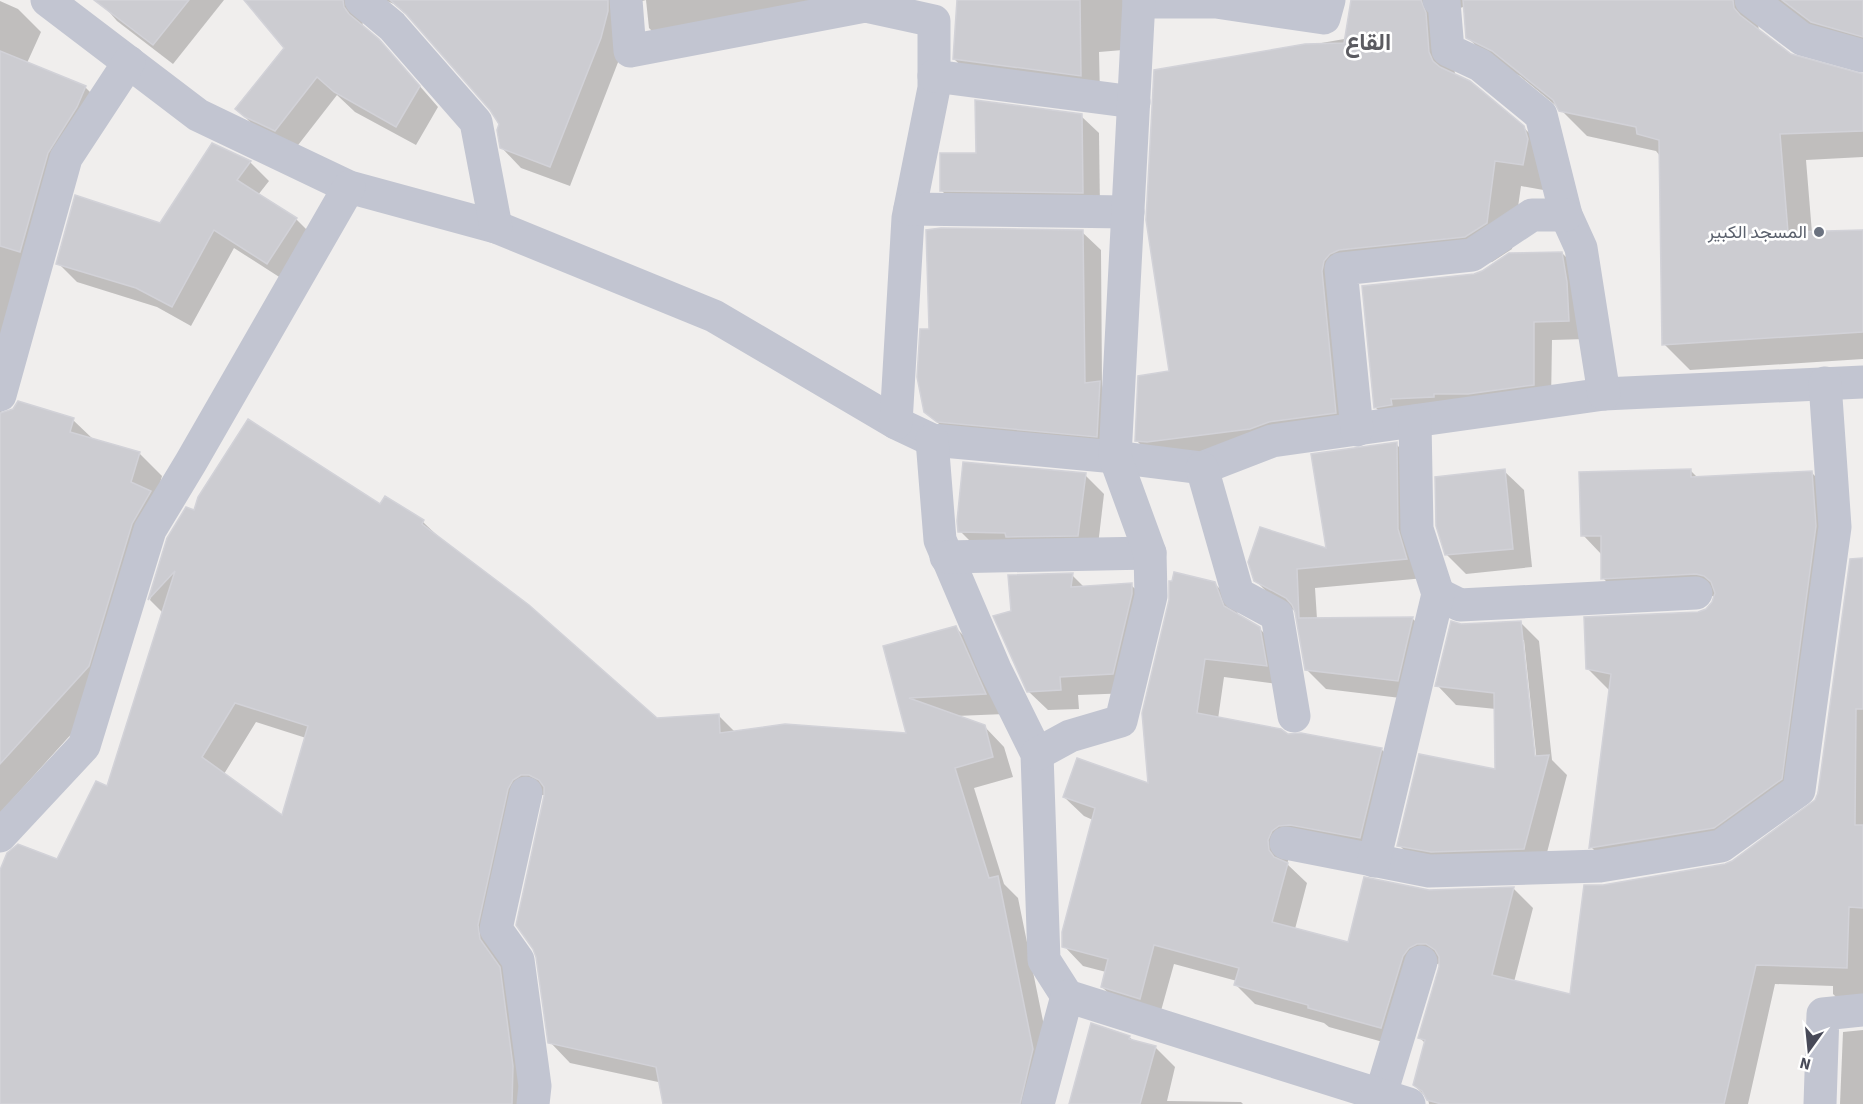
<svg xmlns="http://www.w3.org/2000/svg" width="1863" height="1104" viewBox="0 0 1863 1104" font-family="'Source Sans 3',Vazirmatn,sans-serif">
<rect width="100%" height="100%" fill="#f0eeed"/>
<g fill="#0003" fill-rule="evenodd">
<path d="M99,0H224L173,64L117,21Z"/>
<path d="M246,0H646L635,3L622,52L570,186L521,168L502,148L500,124L491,109L416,23L394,4L384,0L362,16L363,28L398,61L438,107L416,145L355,112L337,95L295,149L256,128L237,109L286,48Z"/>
<path d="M646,0H845L668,47L649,28Z"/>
<path d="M959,0H1132L1123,50L1099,52L1100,95L974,78L954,59Z"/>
<path d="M1397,0H1863V54L1758,24L1759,31L1790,55L1863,76V157L1806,160L1812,233L1863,231V359L1690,370L1664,344L1660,156L1656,151L1587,136L1560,109L1520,76L1494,63L1467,37L1465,7H1463L1453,11L1452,40L1455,75L1523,127L1550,153L1549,191L1521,186L1512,249L1492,262L1366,276L1357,279L1362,439L1162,466L1136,440L1171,373L1156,72L1407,28Z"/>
<path d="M0,1L18,9L41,32L27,63L85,87L108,110L71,176L0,362Z"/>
<path d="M1081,116L1099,133L1100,210L959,208L941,190L977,154Z"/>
<path d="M213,145L250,162L269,181L258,195L296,219L315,238L287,282L234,248L191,326L157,307L77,282L58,263L161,225Z"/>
<path d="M1082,232L1101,250L1102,385L1115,454L945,430L926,411Z"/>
<path d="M1562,253L1580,271L1586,339L1552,340L1551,403L1393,425L1375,407L1474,275Z"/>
<path d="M0,410L4,414L73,420L94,440L139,453L162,476L156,498L155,548L112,689L0,813Z"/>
<path d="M1396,444L1415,463L1425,578L1315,588L1317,619H1413L1432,638L1417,700L1326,689L1307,670L1297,612L1275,600L1255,580L1328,550Z"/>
<path d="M1690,470L1698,478L1812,473L1834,495L1803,802L1613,869L1591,847L1611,692L1587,668L1706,610L1714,603L1715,596L1625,601L1603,578L1602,555L1583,535Z"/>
<path d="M1504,471L1524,490L1532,567L1466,574L1446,554Z"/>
<path d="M1085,475L1104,494L1097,554L979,550L960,531Z"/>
<path d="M386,498L423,522L443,541L657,720L719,716L735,732L908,735L884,647L956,628L976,648L1005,714L956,716L984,726L1004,747L1013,777L974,788L1004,884L1018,898L1053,1070L1044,1104H678L723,1096L570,1063L550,1042L546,795H542L497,954L520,989L532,1104H0V880L57,861L108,788L163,613L150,600L169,538L195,512L381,506ZM256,722L306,738L283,817L224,774Z"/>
<path d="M1863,559V1012L1853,1013L1833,994V986L1775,984L1748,1104H1762H1429L1428,1099L1414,1085L1425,1043L1419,1037L1440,963L1427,968L1401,1047L1329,1027L1324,1023L1255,1004L1236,985L1237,981L1174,964L1159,1018L1122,1006L1102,987L1106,972L1083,966L1064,946L1093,820L1084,816L1064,797L1149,785L1214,583L1234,603L1239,617L1259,628L1279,648L1285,685L1224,677L1218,719L1288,735L1381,749L1401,768L1379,857L1291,851L1287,864L1307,883L1295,929L1349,944L1429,891L1514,889L1533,908L1514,982L1571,996L1603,886L1725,866L1733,863L1816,801Z"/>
<path d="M1072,575L1085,588L1131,585L1151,604L1132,693L1078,695L1079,709L1048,710L1028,691L1012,612Z"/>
<path d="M1520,622L1539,641L1552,760L1567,775L1543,868L1418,864L1399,845L1496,770V709L1456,705L1437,685L1461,625ZM1521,640H1524L1537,763H1534Z"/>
<path d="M1863,1030V1104H1840L1843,1032Z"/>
<path d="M1129,1037L1134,1041L1155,1047L1175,1067L1167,1101L1241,1102L1243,1104H1071Z"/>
</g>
<g fill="#ccccd1" stroke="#d2d2d8" stroke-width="1.5" fill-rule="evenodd">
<path d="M94,0H189L153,45Z"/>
<path d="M244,0H343L344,7L349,14L379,39L420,86L396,127L334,92L317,77L275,131L245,117L235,109L284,48Z"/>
<path d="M390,0H608V11L601,38L550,167L500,148L497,130L499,124L490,110L406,14Z"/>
<path d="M957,0H1080L1081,76L953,59Z"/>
<path d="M1351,0H1421L1426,13L1429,52L1433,61L1440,67L1470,81L1524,126L1528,139L1523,165L1495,161L1487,223L1465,237L1339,250L1330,254L1324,261L1322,271L1336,413L1269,422L1250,429L1147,442L1135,441L1138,376L1169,371L1146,220L1154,70L1305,44L1344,43Z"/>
<path d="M1463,0H1733L1734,8L1740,15L1791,54L1863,74V131L1780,134L1788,232L1863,230V332L1662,345L1659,140L1637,134L1636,127L1559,111L1553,100L1492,51L1466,38Z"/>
<path d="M1782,0H1863V37L1811,22Z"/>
<path d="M0,51L86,86L77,107L48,153L20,252L0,246Z"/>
<path d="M975,100L1082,114L1083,193L940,191V153H976Z"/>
<path d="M212,143L251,161L237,180L297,218L267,264L214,230L172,307L136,288L56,264L75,195L160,223Z"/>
<path d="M941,228L1083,230L1085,383L1100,381L1097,437L937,422L924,412L917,377L920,329H929L926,230Z"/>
<path d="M1562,252L1567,282L1569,321L1534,322V385L1468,394H1434V397L1391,399L1392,405L1374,408L1362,286L1474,274L1482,271L1509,253Z"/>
<path d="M18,401L74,418L70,432L140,452L131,482L151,491L132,524L89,666L0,764V413L13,409Z"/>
<path d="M248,419L380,504L385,496L424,520L422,524L529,605L657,718L719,714L720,733L785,724L906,733L883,646L956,626L986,694L909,698L985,725L993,757L955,768L989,878L998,876L1033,1049L1020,1104H663L656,1067L548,1043L536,957L533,949L516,925L544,796V787L539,780L529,775H521L513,780L508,789L478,925L480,939L500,967L513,1066L512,1104H0V870L7,853L18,844L57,859L96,781L107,786L175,571L148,600L167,538L186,507L194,510L198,497ZM235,703L308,726L282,815L202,757Z"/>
<path d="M1397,442L1398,529L1407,559L1297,569L1299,618L1413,617L1398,681L1305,670L1295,612L1292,605L1286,598L1254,581L1248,562L1260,527L1326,548L1311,454Z"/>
<path d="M963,462L1086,473L1078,536L1006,537L1005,533L958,532L957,521Z"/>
<path d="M1505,469L1513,549L1445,555L1436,526L1435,477Z"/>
<path d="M1691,469V477L1812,471L1816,526L1782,779L1714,828L1589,848L1611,674L1586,669L1584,617L1698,612L1706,609L1712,602L1715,593L1711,582L1704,576L1696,574L1601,579V536H1581L1579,472Z"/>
<path d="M1863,558V709H1856L1855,825H1863V908L1849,907L1847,968L1756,965L1724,1104H1441L1427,1100L1422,1091L1413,1085L1425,1040L1418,1038L1439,967V957L1435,950L1426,944H1417L1409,948L1403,956L1381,1028L1308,1008V1005L1234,985L1239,968L1154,945L1140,999L1101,987L1108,959L1062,947V932L1095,808L1063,797L1077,758L1148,783L1142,713L1169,600V581H1172L1174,572L1215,582L1224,606L1260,627L1267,666L1205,659L1197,713L1281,729L1288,734L1301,733L1382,748L1360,838L1290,825L1279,826L1272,831L1268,840L1269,850L1274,857L1288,863L1272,922L1348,942L1364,877L1429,890L1514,887L1492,975L1570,994L1584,885H1603L1725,864L1732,861L1815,800L1818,793L1850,559Z"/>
<path d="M1073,573L1071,587L1132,583V594L1113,674L1060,677L1061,690L1027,692L993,616L1011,611L1008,575Z"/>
<path d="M1451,621L1461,624L1521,621L1535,756L1549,755L1524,849L1431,852L1397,846L1419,754L1495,769L1494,693L1435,686Z"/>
<path d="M1091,1023L1130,1036L1129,1039L1156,1046L1140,1104H1069Z"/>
</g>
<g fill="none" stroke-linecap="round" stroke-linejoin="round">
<g stroke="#c2c5d1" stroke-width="33">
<path d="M47,0L198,115L349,187L496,227L714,316L896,423L932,440L1115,457L1202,468L1272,441L1604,394L1863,382"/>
<path d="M361,0L392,26L476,122L496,227"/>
<path d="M626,0L630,51L865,6L934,21V88L908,218L896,423"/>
<path d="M1439,0L1444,2L1448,50L1480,65L1541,115L1566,215L1581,248L1604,394"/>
<path d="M1751,0L1802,39L1863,56"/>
<path d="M1139,2H1216L1324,18L1329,0"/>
<path d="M934,76L1134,102"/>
<path d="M910,209L1128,212"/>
<path d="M0,395L66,158L129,62"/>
<path d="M1357,430L1341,269L1472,255L1532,215H1566"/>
<path d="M932,440L940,540L995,669L1037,754L1044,960L1067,996"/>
<path d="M1202,468L1238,594L1277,615L1294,716"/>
<path d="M946,557L1150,553"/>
<path d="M1438,594L1460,605L1696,593"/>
<path d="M1037,754L1070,736L1121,721L1151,596L1150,553L1115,457L1139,0"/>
<path d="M526,793L496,929L518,960L535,1086L533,1104"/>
<path d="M0,836L84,746L150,530L191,462L349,187"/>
<path d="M1286,843L1429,871L1600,866L1721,846L1799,790L1835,527L1825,383"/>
<path d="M1374,861L1438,594L1417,529L1415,421"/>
<path d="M1381,1094L1421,962"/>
<path d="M1038,1104L1067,996L1409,1104"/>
<path d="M1820,1104L1823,1014L1863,1010"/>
</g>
</g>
<circle fill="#6b7280" stroke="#fff" stroke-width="2" cx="1819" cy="232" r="6"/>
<g text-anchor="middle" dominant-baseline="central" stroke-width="5" stroke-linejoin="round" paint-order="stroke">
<g font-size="18" fill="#5b616d" stroke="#fff" text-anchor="end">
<text x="1807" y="232">المسجد الكبير</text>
</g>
<g font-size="24" font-weight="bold" fill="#5b5b61" stroke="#fff">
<text x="1368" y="42">القاع</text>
</g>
</g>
<g transform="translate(1809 1050) rotate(195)" stroke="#ffffff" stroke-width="4.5" paint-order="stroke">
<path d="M0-4.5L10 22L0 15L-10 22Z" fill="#484a58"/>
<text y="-9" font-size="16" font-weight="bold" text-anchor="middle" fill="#484a58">N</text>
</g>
</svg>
